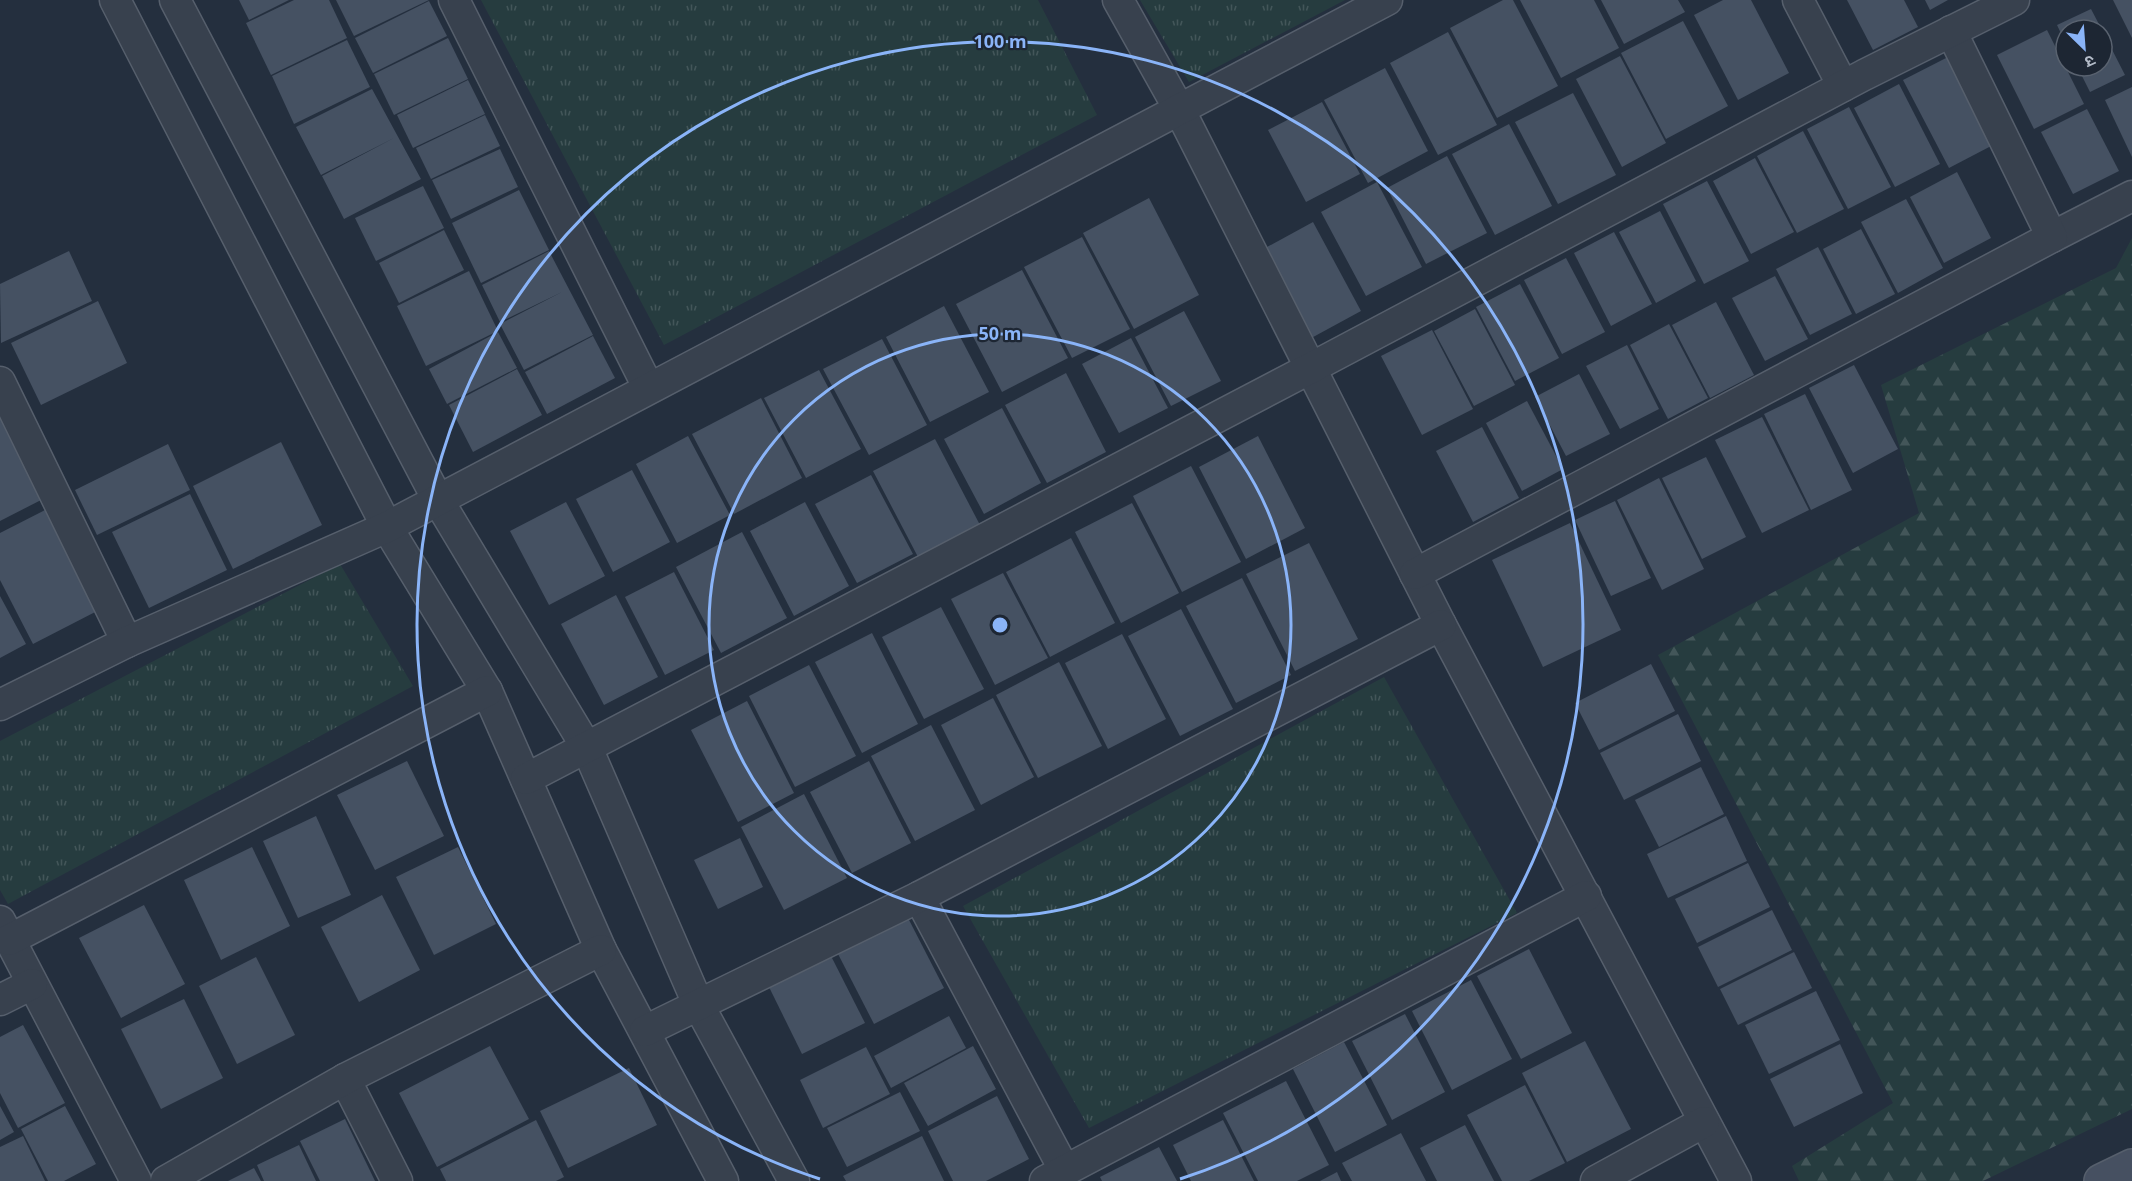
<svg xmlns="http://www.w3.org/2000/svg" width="2132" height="1181" viewBox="0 0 2132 1181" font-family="'Noto Sans','Noto Sans Devanagari',sans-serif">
<defs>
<pattern id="forest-firs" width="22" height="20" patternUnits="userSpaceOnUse" patternTransform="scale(1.5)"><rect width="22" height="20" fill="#263c3f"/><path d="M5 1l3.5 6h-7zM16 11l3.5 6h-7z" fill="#435659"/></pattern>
<pattern id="park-tufts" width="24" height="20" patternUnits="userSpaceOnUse" patternTransform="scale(1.5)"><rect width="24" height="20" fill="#263c3f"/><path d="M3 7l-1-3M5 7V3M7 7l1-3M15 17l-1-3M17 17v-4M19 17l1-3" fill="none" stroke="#435659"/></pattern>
</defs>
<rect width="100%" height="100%" fill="#242f3e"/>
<path fill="url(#forest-firs)" d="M2132,238V1109L1983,1181H1799L1792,1166L1893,1103L1658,655L1919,513L1881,385L2116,268Z"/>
<g fill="url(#park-tufts)">
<path d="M481,0H1038L1097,115L664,345Z"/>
<path d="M1140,0H1345L1189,82Z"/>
<path d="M340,564L413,686L8,904L0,890V741Z"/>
<path d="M1384,677L1517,913L1089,1128L963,906Z"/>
</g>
<g fill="#455162">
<path d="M239,0H289L249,20Z"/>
<path d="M294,0H329L347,38L271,75L246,23Z"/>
<path d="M336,0H429L354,36Z"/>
<path d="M1503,0H1513L1558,86L1497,118L1450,28Z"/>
<path d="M1520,0H1594L1619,48L1561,78Z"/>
<path d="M1601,0H1678L1685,12L1624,44Z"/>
<path d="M1723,0H1751L1789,73L1738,100L1694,15Z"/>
<path d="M1847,0H1904L1918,27L1873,50Z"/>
<path d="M1925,0H1948L1930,10Z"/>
<path d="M2113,0H2132V38Z"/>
<path d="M429,1L447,36L373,73L355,38Z"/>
<path d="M2091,9L2102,30H2066V44L2057,25Z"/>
<path d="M1683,21L1728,106L1666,139L1621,53Z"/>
<path d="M2047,30L2084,104L2034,129L1997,55Z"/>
<path d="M2102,30L2125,75L2090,92L2077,66H2102Z"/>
<path d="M1448,32L1497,125L1438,155L1390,63Z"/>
<path d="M448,38L468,79L394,115L374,74Z"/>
<path d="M347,40L370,87L294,124L272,76Z"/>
<path d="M1620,56L1666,143L1622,167L1576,79Z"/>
<path d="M1948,57L1993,145L1949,168L1903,80Z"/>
<path d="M1385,68L1428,151L1368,183L1324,100Z"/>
<path d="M468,80L485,114L413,148L397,115Z"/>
<path d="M1899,84L1940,164L1895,187L1854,108Z"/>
<path d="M2132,87V157L2105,100Z"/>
<path d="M372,89L421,179L344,219L322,176L394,138L321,175L296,127Z"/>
<path d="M1573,93L1616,175L1558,204L1515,122Z"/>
<path d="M1322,102L1360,174L1306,202L1268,130Z"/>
<path d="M1849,107L1891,187L1848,209L1807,129Z"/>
<path d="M2087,109L2119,171L2073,194L2041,132Z"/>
<path d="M485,115L500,146L431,179L416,148Z"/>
<path d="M1509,124L1552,206L1495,235L1452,154Z"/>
<path d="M1803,131L1844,209L1797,233L1757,156Z"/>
<path d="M500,149L518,187L451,219L432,180Z"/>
<path d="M1447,156L1487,233L1426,264L1387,188Z"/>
<path d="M1755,158L1794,232L1751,254L1713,181Z"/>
<path d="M1957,172L1991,238L1944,263L1910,197Z"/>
<path d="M1707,181L1749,261L1704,284L1663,204Z"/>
<path d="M1377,182L1422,267L1366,296L1321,212Z"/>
<path d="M423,186L444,228L376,261L355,218Z"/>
<path d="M519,190L549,250L481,283L452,223Z"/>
<path d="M1149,198L1199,295L1134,329L1083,233Z"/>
<path d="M1906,199L1943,268L1898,293L1861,222Z"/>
<path d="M1660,211L1696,281L1656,303L1619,232Z"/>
<path d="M1313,222L1361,311L1304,342L1256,253Z"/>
<path d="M1861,229L1895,294L1856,314L1823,249Z"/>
<path d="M444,230L464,270L399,303L379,263Z"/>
<path d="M1614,232L1652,304L1611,326L1574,253Z"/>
<path d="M1082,237L1130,329L1072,358L1024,267Z"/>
<path d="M1818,247L1852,314L1810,335L1776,269Z"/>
<path d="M69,251L92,301L1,343L0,284Z"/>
<path d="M549,251L593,335L524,370L500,324L562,292L500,322L482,285Z"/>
<path d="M1566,258L1605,332L1562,354L1524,280Z"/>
<path d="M1022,270L1068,358L1002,392L956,304Z"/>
<path d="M469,271L498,331L426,366L397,306Z"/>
<path d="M1775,276L1808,339L1765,361L1732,298Z"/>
<path d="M1520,284L1559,358L1515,381L1476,307Z"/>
<path d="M98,301L127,363L41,405L11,343Z"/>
<path d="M1716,302L1754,375L1710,398L1672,325Z"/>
<path d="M944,306L989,392L930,422L886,337Z"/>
<path d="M1475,309L1515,385L1474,406L1434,331Z"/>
<path d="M1184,311L1221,381L1171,406L1135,337Z"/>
<path d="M1669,324L1708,398L1668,419L1630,345Z"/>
<path d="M1432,330L1473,409L1422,435L1381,356Z"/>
<path d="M498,332L517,368L447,404L429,369Z"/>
<path d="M593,336L615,378L547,414L525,372Z"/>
<path d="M1131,338L1168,408L1119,433L1082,364Z"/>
<path d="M882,339L927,425L869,455L823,369Z"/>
<path d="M1627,345L1659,409L1620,429L1586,366Z"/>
<path d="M1854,365L1898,449L1853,473L1809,388Z"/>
<path d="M517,369L542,415L473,452L449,405Z"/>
<path d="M819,370L861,449L806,478L764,398Z"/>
<path d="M1066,373L1106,452L1047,483L1005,405Z"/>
<path d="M1579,374L1610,434L1566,456L1535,397Z"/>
<path d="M1805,394L1852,490L1811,510L1764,414Z"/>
<path d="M761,398L802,478L734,514L692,434Z"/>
<path d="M1527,401L1563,469L1522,491L1486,423Z"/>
<path d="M1002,408L1041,483L984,514L944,439Z"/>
<path d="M0,413L43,499L0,521Z"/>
<path d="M1762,417L1809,510L1762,533L1715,440Z"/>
<path d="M1482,427L1519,498L1473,522L1436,451Z"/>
<path d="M688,436L730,515L677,543L636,464Z"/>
<path d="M1258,436L1305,528L1246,559L1199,467Z"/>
<path d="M935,439L980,525L918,557L873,471Z"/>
<path d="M281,442L322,525L233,569L193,486Z"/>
<path d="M168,444L190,490L97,535L75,490Z"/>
<path d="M1706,457L1746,537L1702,559L1662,478Z"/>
<path d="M1191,466L1241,562L1182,592L1133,496Z"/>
<path d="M632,470L670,542L613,572L576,499Z"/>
<path d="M871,475L913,554L857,583L815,504Z"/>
<path d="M1659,478L1704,569L1662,590L1617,500Z"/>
<path d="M190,494L227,570L149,608L112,532Z"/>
<path d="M1615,501L1651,578L1611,596L1575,520Z"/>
<path d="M566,502L605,576L549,605L510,531Z"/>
<path d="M805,502L849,586L794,616L750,531Z"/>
<path d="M1132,503L1179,593L1121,623L1075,532Z"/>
<path d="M49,508L101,609L33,644L0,580V533Z"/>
<path d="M1570,523L1621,630L1543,667L1492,560Z"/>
<path d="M742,532L787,618L721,653L676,567Z"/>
<path d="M1071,538L1115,623L1050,657L1006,572Z"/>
<path d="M1309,543L1358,639L1295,671L1246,574Z"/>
<path d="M674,572L714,650L665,675L625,597Z"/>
<path d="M1003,573L1048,658L995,685L951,599Z"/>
<path d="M1242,578L1291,675L1236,703L1186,606Z"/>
<path d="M616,595L658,677L604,705L561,624Z"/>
<path d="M0,596L26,644L0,658Z"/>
<path d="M941,607L984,689L924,719L882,637Z"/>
<path d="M1181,609L1233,709L1180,736L1128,636Z"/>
<path d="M872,633L918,724L862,753L815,662Z"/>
<path d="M1122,634L1166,719L1108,749L1065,663Z"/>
<path d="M1059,662L1102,746L1038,778L996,695Z"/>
<path d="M1651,664L1675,711L1599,750L1575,703Z"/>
<path d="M809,665L856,756L795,787L749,696Z"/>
<path d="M993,698L1034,777L981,805L941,725Z"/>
<path d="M747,701L794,793L738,822L691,730Z"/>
<path d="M1678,714L1701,761L1624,800L1600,753Z"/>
<path d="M931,725L975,810L915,841L871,756Z"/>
<path d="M407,761L444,836L375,870L337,795Z"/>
<path d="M869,761L911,843L852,873L810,792Z"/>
<path d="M1701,767L1724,814L1659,847L1635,800Z"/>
<path d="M804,794L847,878L784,910L741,827Z"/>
<path d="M316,816L351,895L298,918L263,841Z"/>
<path d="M1726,816L1747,861L1668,898L1647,854Z"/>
<path d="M740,838L763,887L718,909L694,860Z"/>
<path d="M252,847L290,926L221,960L184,880Z"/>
<path d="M458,847L496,924L434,955L396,877Z"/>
<path d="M1748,863L1770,907L1697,943L1675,899Z"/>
<path d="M382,895L420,970L359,1002L321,927Z"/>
<path d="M144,905L185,984L121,1018L79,938Z"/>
<path d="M1772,910L1792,950L1718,987L1698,947Z"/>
<path d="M907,916L944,988L874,1024L837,952Z"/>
<path d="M1529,949L1572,1033L1521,1059L1477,976Z"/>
<path d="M1794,952L1812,988L1738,1025L1720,989Z"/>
<path d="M831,956L865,1023L802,1054L769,987Z"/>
<path d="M256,957L295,1035L237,1064L199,986Z"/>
<path d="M1471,980L1512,1059L1452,1090L1412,1011Z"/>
<path d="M1816,991L1840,1040L1769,1074L1745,1025Z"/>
<path d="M184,999L223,1078L161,1109L121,1029Z"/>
<path d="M1405,1014L1445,1092L1392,1120L1352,1041Z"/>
<path d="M949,1016L966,1048L891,1088L874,1056Z"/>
<path d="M23,1025L65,1103L18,1128L0,1093V1037Z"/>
<path d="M1585,1041L1631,1129L1567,1162L1522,1073Z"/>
<path d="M1344,1042L1387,1125L1335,1152L1293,1069Z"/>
<path d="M1840,1044L1863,1093L1794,1127L1770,1079Z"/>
<path d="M490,1046L529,1119L437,1167L399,1093Z"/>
<path d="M973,1046L996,1089L928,1126L904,1083Z"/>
<path d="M866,1047L890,1094L823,1128L800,1080Z"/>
<path d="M629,1068L657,1125L568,1168L540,1111Z"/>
<path d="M1286,1081L1329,1165L1297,1181H1258L1223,1113Z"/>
<path d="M1525,1085L1565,1163L1529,1181H1502L1467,1115Z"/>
<path d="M900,1092L920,1131L847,1167L827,1128Z"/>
<path d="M997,1096L1029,1159L986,1181H953L928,1131Z"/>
<path d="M0,1106L14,1132L0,1140Z"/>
<path d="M65,1106L96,1164L64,1181H48L21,1129Z"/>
<path d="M345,1119L375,1181H320L300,1141Z"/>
<path d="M536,1120L564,1177L556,1181H446L440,1169Z"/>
<path d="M1223,1120L1254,1181H1191L1173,1145Z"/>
<path d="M1465,1125L1494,1181H1437L1420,1148Z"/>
<path d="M1401,1133L1426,1181H1352L1342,1163Z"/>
<path d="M23,1136L45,1181H0V1147Z"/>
<path d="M922,1136L944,1181H846L843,1176Z"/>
<path d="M299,1145L316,1181H264L257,1165Z"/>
<path d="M1159,1147L1177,1181H1102L1100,1177Z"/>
<path d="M254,1168L261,1181H228Z"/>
<path d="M1337,1172L1341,1181H1320Z"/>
</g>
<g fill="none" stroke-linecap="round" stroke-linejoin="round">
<defs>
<g id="minor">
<path d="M115,0L387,527L487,691L601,950L723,1181"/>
<path d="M175,0L438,500L587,748L698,1004L794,1181"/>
<path d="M454,0L648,387"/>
<path d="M1118,0L1179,109L1441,625L1736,1181"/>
<path d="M1798,0L1843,86"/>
<path d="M2052,237L2132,196"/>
<path d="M0,382L127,642"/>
<path d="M1415,574L2052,237L1951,31"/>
<path d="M0,705L127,642L387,527L1387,0"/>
<path d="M526,779L1309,369L1864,75L2014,0"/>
<path d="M919,897L1065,1171"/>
<path d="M0,921L136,1181"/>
<path d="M9,940L487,691"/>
<path d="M0,1000L32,984"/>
<path d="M645,1031L919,897L1441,625"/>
<path d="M345,1079L397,1181"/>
<path d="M166,1181L345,1079L601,950"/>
<path d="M1045,1181L1586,896"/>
<path d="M1596,1181L1704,1122"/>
</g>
<path id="secondary" d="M2101,1181L2132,1166"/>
</defs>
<use href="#minor" stroke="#565f6c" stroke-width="33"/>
<use href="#secondary" stroke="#565f6c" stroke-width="36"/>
<use href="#minor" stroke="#38414e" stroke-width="30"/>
<use href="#secondary" stroke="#465061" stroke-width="33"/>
</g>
<g fill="none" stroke="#8ab4f8" stroke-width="3">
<circle cx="1000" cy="625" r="291"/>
<path d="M820 1179A583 583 0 1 1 1180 1179"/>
</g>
<circle cx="1000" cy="625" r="9" fill="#8ab4f8" stroke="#1d2633" stroke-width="3"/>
<g font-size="18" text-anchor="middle" font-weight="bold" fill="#8ab4f8" stroke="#1d2633" stroke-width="4.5" stroke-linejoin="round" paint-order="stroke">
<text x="1000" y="48">100 m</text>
<text x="1000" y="340">50 m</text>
</g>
<g transform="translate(2084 48) rotate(155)"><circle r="28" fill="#1d2633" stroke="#59626f" stroke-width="1.5"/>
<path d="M0-4.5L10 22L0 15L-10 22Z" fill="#8ab4f8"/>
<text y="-9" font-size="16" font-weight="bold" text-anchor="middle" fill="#b4bcc9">उ</text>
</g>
</svg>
